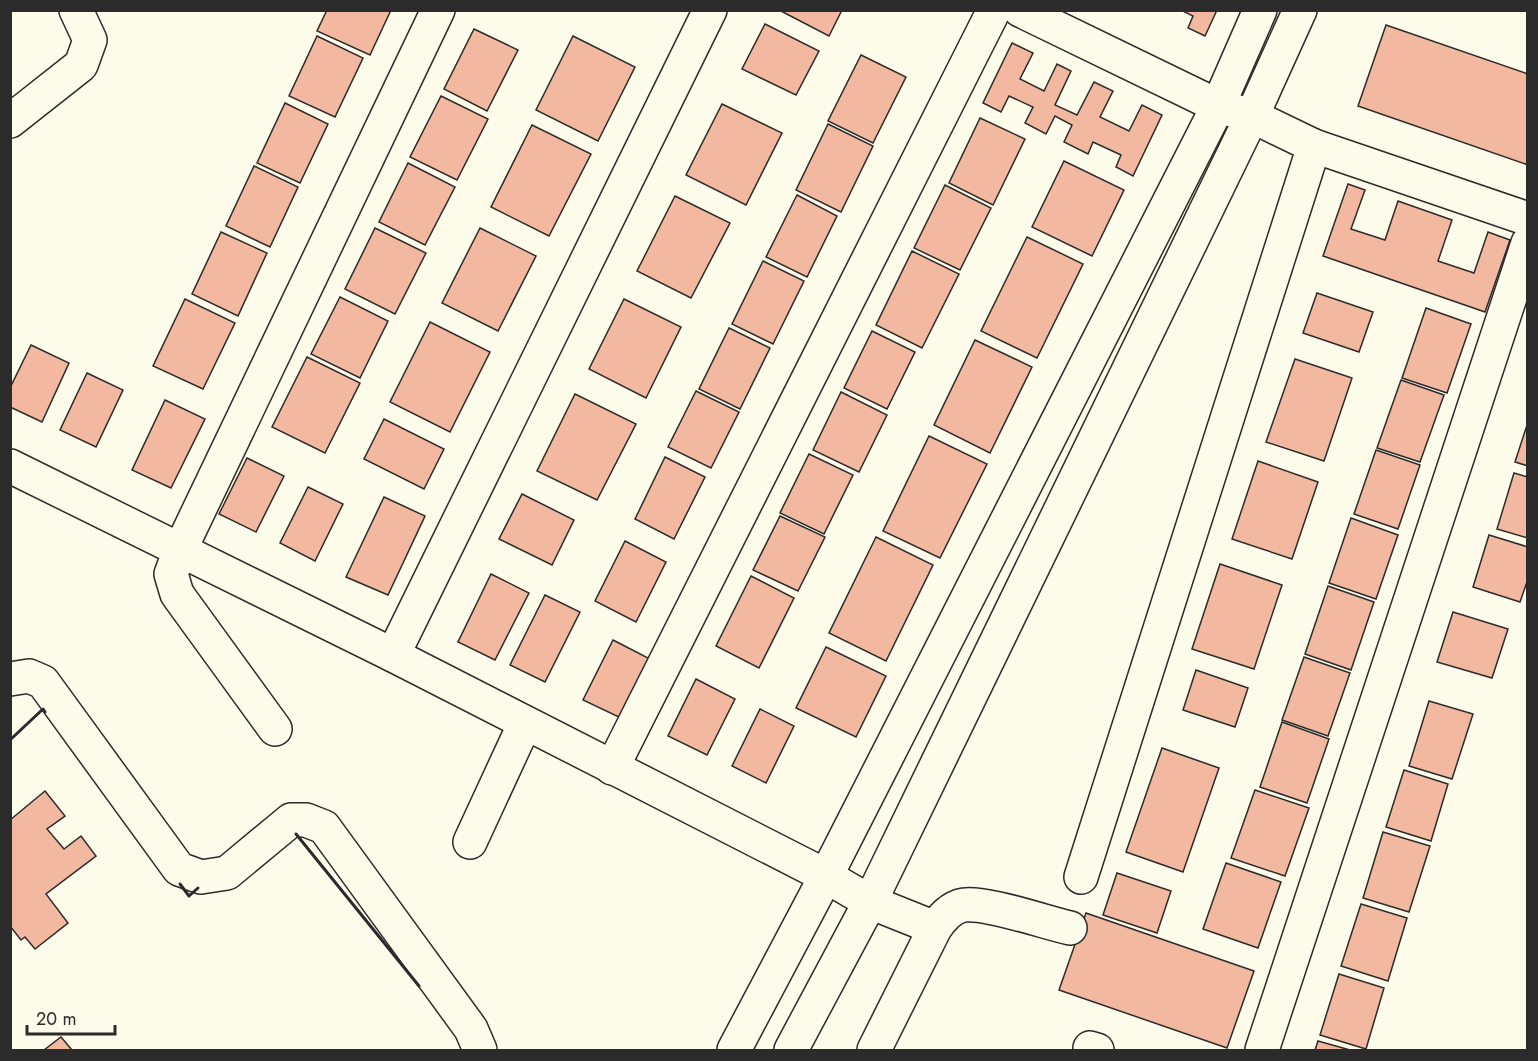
<svg xmlns="http://www.w3.org/2000/svg" width="1538" height="1061" viewBox="0 0 1538 1061" font-family="Jost,sans-serif">
<rect width="100%" height="100%" fill="#fdfbea"/>
<g fill="#f2b8a0" stroke="#2b2b2b" stroke-width="1.5">
<path d="M327,10H391L370,55L317,31Z"/>
<path d="M779,10H842L829,36Z"/>
<path d="M1181,10H1217L1205,36L1188,28L1193,16Z"/>
<path d="M765,24L819,51L796,95L742,69Z"/>
<path d="M1386,25L1528,74V165L1358,106Z"/>
<path d="M474,29L518,50L487,111L444,89Z"/>
<path d="M317,36L363,58L335,117L289,96Z"/>
<path d="M573,36L635,67L598,141L536,110Z"/>
<path d="M1012,43L1033,53L1020,79L1044,91L1057,64L1071,71L1055,105L1077,115L1094,82L1113,91L1100,117L1129,131L1142,105L1162,115L1133,176L1116,167L1121,155L1093,142L1088,154L1064,142L1072,125L1055,116L1046,134L1025,123L1033,107L1009,96L1001,112L983,103Z"/>
<path d="M861,55L906,77L873,143L828,121Z"/>
<path d="M441,96L488,119L457,180L410,157Z"/>
<path d="M285,103L328,124L300,183L257,163Z"/>
<path d="M722,104L782,133L746,205L686,175Z"/>
<path d="M980,118L1025,139L993,205L949,183Z"/>
<path d="M828,124L873,146L841,212L796,190Z"/>
<path d="M532,125L591,154L549,236L491,207Z"/>
<path d="M1064,161L1124,190L1092,256L1032,227Z"/>
<path d="M408,163L455,187L425,245L379,222Z"/>
<path d="M254,166L298,187L270,247L226,226Z"/>
<path d="M1348,184L1365,190L1351,229L1385,240L1398,201L1452,220L1438,261L1474,273L1488,232L1510,240L1485,312L1323,256Z"/>
<path d="M945,185L991,208L960,270L914,248Z"/>
<path d="M797,195L837,216L807,277L766,257Z"/>
<path d="M675,196L730,223L691,298L637,271Z"/>
<path d="M375,228L426,253L395,314L345,289Z"/>
<path d="M480,228L536,256L498,331L442,303Z"/>
<path d="M221,232L267,253L238,316L192,294Z"/>
<path d="M1027,237L1083,264L1037,358L981,331Z"/>
<path d="M912,251L959,274L922,348L876,325Z"/>
<path d="M763,261L804,281L773,344L732,324Z"/>
<path d="M1317,293L1373,312L1359,352L1303,333Z"/>
<path d="M340,297L388,321L360,378L311,354Z"/>
<path d="M185,299L235,323L203,389L153,366Z"/>
<path d="M624,299L681,327L646,398L589,369Z"/>
<path d="M1426,308L1471,324L1447,393L1402,378Z"/>
<path d="M430,322L490,352L450,432L390,402Z"/>
<path d="M729,328L770,348L740,409L699,389Z"/>
<path d="M872,331L915,352L887,409L844,388Z"/>
<path d="M975,340L1032,367L990,453L934,425Z"/>
<path d="M31,345L69,363L42,422L10,407V388Z"/>
<path d="M307,357L360,383L325,453L272,427Z"/>
<path d="M1295,359L1352,378L1324,461L1266,442Z"/>
<path d="M87,373L123,390L96,447L60,430Z"/>
<path d="M1401,380L1444,395L1420,462L1377,448Z"/>
<path d="M696,391L739,412L711,468L668,447Z"/>
<path d="M841,392L887,415L859,472L813,450Z"/>
<path d="M575,394L636,424L597,500L537,471Z"/>
<path d="M165,400L205,419L171,488L132,470Z"/>
<path d="M384,419L444,449L424,489L364,459Z"/>
<path d="M1528,422V466L1515,462Z"/>
<path d="M929,436L987,464L940,558L883,531Z"/>
<path d="M1376,450L1420,465L1398,529L1354,514Z"/>
<path d="M809,454L853,475L824,534L780,513Z"/>
<path d="M665,457L705,477L674,539L635,519Z"/>
<path d="M247,458L284,476L256,532L219,514Z"/>
<path d="M1258,461L1318,482L1292,559L1232,539Z"/>
<path d="M1514,473L1528,477V538L1497,529Z"/>
<path d="M308,487L343,504L315,561L280,543Z"/>
<path d="M522,494L574,520L552,565L499,539Z"/>
<path d="M384,497L425,516L388,595L346,577Z"/>
<path d="M780,516L825,537L798,591L753,570Z"/>
<path d="M1351,518L1398,535L1376,599L1329,583Z"/>
<path d="M1489,535L1528,547V579L1520,602L1473,587Z"/>
<path d="M876,537L933,565L886,661L829,633Z"/>
<path d="M625,541L666,562L636,622L595,601Z"/>
<path d="M1220,564L1282,585L1254,669L1192,649Z"/>
<path d="M491,574L529,593L495,660L458,642Z"/>
<path d="M751,576L794,598L759,668L716,646Z"/>
<path d="M1328,586L1374,602L1351,670L1305,654Z"/>
<path d="M545,595L580,612L545,682L510,665Z"/>
<path d="M1453,612L1508,629L1492,678L1437,662Z"/>
<path d="M613,640L652,660L623,719L583,700Z"/>
<path d="M826,647L886,676L856,737L796,708Z"/>
<path d="M1304,657L1350,673L1328,736L1282,720Z"/>
<path d="M1196,670L1248,688L1235,727L1183,710Z"/>
<path d="M696,679L735,699L707,755L668,736Z"/>
<path d="M1429,701L1473,714L1452,779L1409,766Z"/>
<path d="M760,709L794,726L766,783L732,766Z"/>
<path d="M1282,722L1329,739L1307,803L1260,787Z"/>
<path d="M1162,748L1219,768L1183,872L1126,852Z"/>
<path d="M1404,770L1448,784L1431,841L1386,827Z"/>
<path d="M1255,790L1309,808L1285,876L1231,858Z"/>
<path d="M45,791L65,816L47,829L64,849L81,836L96,856L46,894L68,923L35,949L25,937L21,940L10,926V820Z"/>
<path d="M1383,832L1430,846L1409,912L1363,898Z"/>
<path d="M1226,863L1281,882L1258,948L1203,929Z"/>
<path d="M1117,873L1171,891L1157,933L1103,915Z"/>
<path d="M1361,904L1407,918L1388,981L1341,966Z"/>
<path d="M1086,913L1254,971L1227,1048L1059,990Z"/>
<path d="M1339,974L1384,988L1366,1049L1320,1035Z"/>
<path d="M61,1037L72,1050H44Z"/>
<path d="M1318,1041L1350,1050H1315Z"/>
</g>
<g fill="none" stroke-linecap="round" stroke-linejoin="round">
<defs>
<g id="minor">
<path d="M1020,10L1218,106L1252,116L1314,146L1528,219"/>
<path d="M10,121L81,65L90,40L76,10"/>
<path d="M10,466L393,655L826,876L870,902L935,928"/>
<path d="M393,655L710,10"/>
<path d="M10,679L29,676L43,682L179,869L201,877L227,873L291,820H306L324,827L471,1029L480,1050"/>
<path d="M275,729L177,594L171,574L180,550L438,10"/>
<path d="M612,768L994,10"/>
<path d="M470,842L525,723"/>
<path d="M1081,877L1314,146"/>
<path d="M1090,1048L1097,1050"/>
<path d="M734,1050L826,876L1218,106L1260,10"/>
<path d="M791,1050L870,902L1252,116L1300,10"/>
<path d="M874,1050L935,928C942,918 951,907 964,905C987,902 1044,922 1070,928"/>
<path d="M1262,1050L1528,243"/>
</g>
</defs>
<use href="#minor" stroke="#2b2b2b" stroke-width="36"/>
<use href="#minor" stroke="#fdfbea" stroke-width="33"/>
<g stroke="#2b2b2b" stroke-width="3">
<path d="M10,740L43,709L45,712"/>
<path d="M296,834L419,986"/>
<path d="M180,884L189,896L198,888"/>
</g>
</g>
<rect width="1538" height="1061" fill="none" stroke="#2b2b2b" stroke-width="24"/>
<path d="M27 1025v9h88v-9" fill="none" stroke="#2b2b2b" stroke-width="3"/>
<text x="36" y="1025" font-size="18" fill="#2b2b2b" stroke="#fdfbea" stroke-width="4.5" paint-order="stroke">20 m</text>
</svg>
